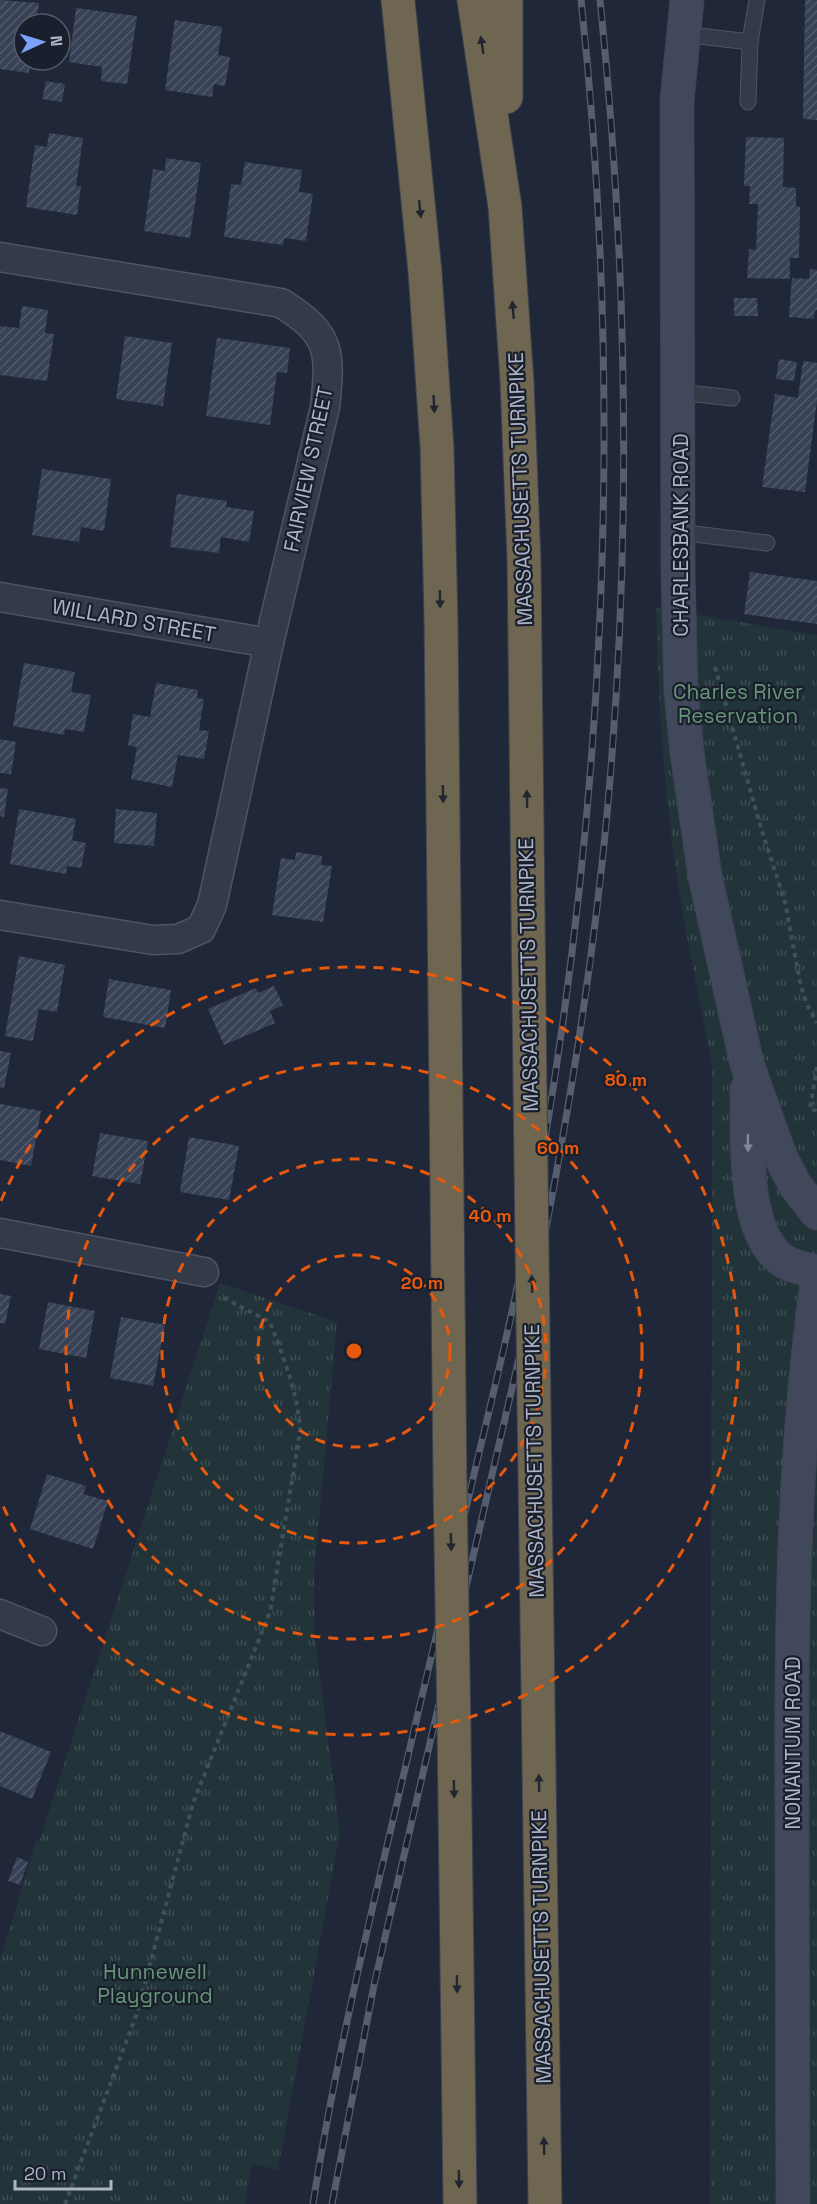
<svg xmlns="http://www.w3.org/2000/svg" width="817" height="2204" viewBox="0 0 817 2204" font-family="'Space Grotesk',sans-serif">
<defs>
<pattern id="grass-tufts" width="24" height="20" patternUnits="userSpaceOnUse" patternTransform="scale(1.5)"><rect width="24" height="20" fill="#223439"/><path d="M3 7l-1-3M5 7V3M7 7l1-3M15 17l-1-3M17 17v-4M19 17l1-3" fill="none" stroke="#3f4f54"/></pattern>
<pattern id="building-hatch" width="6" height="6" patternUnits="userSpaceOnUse" patternTransform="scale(1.5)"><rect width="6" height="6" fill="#384256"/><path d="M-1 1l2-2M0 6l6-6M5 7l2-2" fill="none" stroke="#525b6d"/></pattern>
</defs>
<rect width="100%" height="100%" fill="#202738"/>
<g fill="url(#grass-tufts)">
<path d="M656,608L817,635V2204H710L712,1065C702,1013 691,960 682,908C665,809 658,709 656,608Z"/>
<path d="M220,1283L337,1322L314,1576L315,1637L340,1833L278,2170L252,2163L245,2204H0V1960L36,1841L39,1842Z"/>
</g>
<g fill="url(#building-hatch)">
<path d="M0,0L39,3L36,24H24V60H31L29,73L0,69Z"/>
<path d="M805,0H817V120L803,119Z"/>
<path d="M76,8L137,16L127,84L101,81L102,67L69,62Z"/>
<path d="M175,20L222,27L218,55L230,57L225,86L214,84L212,97L165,90Z"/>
<path d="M46,81L65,84L62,102L42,99Z"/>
<path d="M49,133L83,138L76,186H81L77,215L26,207L35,145L47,147Z"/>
<path d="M746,137L784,138L783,187L796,188V206L800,207L799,258H790V279L747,278L749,249L756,250L758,204H749L750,186H744Z"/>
<path d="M166,158L201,163L190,238L144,231L153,169L165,171Z"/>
<path d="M245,162L302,170L299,192L313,194L306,241L284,238L283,245L224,237L231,184L241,185Z"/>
<path d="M810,269L817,270V310H815L814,319L789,317L792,278L809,279Z"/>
<path d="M734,298H757L758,316H734Z"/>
<path d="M22,306L48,310L45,333L54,334L47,381L0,375V326L19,328Z"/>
<path d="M125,336L172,343L163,406L116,399Z"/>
<path d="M217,338L290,348L287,373L277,372L270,425L206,416Z"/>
<path d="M779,359L797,362L794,381L776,379Z"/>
<path d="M803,361L817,363V401L805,492L762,487L775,394L798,398Z"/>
<path d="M42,469L111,479L104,531L81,527L79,542L32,535Z"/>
<path d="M177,494L227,501L226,507L254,511L249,542L221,537L219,553L170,547Z"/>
<path d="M750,572L817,581V624L744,614Z"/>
<path d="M24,663L75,672L71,692L91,695L84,732L65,729L64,735L13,726Z"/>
<path d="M156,683L198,690L197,698L204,699L199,730L209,731L204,759L178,755L172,787L131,779L137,747L128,745L133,714L150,717Z"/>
<path d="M0,739L16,742L11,774L0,773Z"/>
<path d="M0,788L8,789L4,817L0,816Z"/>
<path d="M19,809L76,819L72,840L86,843L81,868L67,866L66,874L10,864Z"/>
<path d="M116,809L157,813L154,846L114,843Z"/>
<path d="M296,852L322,856L321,865L332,866L323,922L272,915L281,858L295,860Z"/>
<path d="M19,956L65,965L57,1012L39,1009L33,1041L5,1036Z"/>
<path d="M109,979L171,990L165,1028L103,1017Z"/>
<path d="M274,986L283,1005L270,1011L275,1023L224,1045L208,1009L256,988L258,993Z"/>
<path d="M0,1051L11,1053L4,1088L0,1087Z"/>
<path d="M0,1104L41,1111L31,1166L0,1160Z"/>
<path d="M100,1133L148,1141L140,1184L92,1176Z"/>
<path d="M189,1137L239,1146L229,1200L180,1192Z"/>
<path d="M0,1294L11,1296L5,1324L0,1323Z"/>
<path d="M48,1302L95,1311L86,1358L39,1349Z"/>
<path d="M121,1317L165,1325L153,1386L110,1378Z"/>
<path d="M47,1474L86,1486L83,1494L108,1501L93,1549L30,1529Z"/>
<path d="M0,1731L51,1752L32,1799L0,1786Z"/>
<path d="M17,1857L28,1862L20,1885L8,1881Z"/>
</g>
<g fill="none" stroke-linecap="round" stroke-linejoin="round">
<defs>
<g id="lane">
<path d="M682,34L750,42L757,0"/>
<path d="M748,102L750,42"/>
<path d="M679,392L732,398"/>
<path d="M679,532L767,543"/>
</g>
<g id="street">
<path d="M0,257L281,303C331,334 331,351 325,407L269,643L212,905L201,929L178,939L153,940L0,915"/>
<path d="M0,597L269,643"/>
<path d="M0,1233L204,1272"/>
<path d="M0,1614L42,1631"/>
</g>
<g id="secondary">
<path d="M687,0L677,101L678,574L681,691L687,752L705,876L747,1064L780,1156L795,1185L817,1213"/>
<path d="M747,1089C748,1134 741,1231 782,1260C792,1267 806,1269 817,1272"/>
<path d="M793,2204C793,2071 792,1938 792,1806C791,1630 793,1458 817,1283"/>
</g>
<g id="highway">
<path d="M398,0L425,272L437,447L441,621L450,1484"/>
<path d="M474,0L505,207L517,382L524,560L530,1089"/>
<path d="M506,97V0"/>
<path d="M534,1406L545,2204"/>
<path d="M454,1730L460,2204"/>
</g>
</defs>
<use href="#lane" stroke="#4e5463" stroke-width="17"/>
<use href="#street" stroke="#4e5463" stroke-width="31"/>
<use href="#secondary" stroke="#3d4352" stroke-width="35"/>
<use href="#highway" stroke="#3b4150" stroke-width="35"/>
<g stroke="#3f5156" stroke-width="4" stroke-dasharray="4.5 4.5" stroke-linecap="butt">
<path d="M715,667L761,828L785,902L801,987L809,1009L817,1023"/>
<path d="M817,1067L810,1109L817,1111"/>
<path d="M65,2204L137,2013L193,1803L270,1612L300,1432C299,1395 283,1357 270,1322L220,1296"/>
</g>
<use href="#lane" stroke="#333a48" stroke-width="15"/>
<use href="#street" stroke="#333a48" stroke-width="28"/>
<use href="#secondary" stroke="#41485b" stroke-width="33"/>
<use href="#highway" stroke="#6e6650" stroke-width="33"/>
<defs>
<g id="rail">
<path d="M313,2204C333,2075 363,1947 393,1820C420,1703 448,1587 475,1470C494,1390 514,1310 529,1229C605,825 625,409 581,0"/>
<path d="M332,2204L374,1985L525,1332C561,1161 591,988 607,814C632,544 628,270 600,0"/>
</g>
</defs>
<use href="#rail" stroke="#555d6f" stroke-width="7"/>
<use href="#rail" stroke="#191f2d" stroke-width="4.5" stroke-dasharray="14" stroke-linecap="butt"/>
<defs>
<g id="highway-bridge">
<path d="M530,1089L534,1406"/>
<path d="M450,1484L454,1730"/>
</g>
</defs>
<use href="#highway-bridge" stroke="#3b4150" stroke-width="35" stroke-linecap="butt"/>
<use href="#highway-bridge" stroke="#6e6650" stroke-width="33"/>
</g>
<defs><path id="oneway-solid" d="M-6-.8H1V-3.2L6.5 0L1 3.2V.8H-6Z" transform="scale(1.5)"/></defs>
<g fill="#222630">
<use href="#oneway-solid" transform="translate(482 45) rotate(-99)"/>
<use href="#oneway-solid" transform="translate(420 209) rotate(84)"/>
<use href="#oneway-solid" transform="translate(513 310) rotate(-95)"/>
<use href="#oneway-solid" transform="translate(434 404) rotate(87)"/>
<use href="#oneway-solid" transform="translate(440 599) rotate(89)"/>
<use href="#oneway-solid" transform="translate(443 794) rotate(89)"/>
<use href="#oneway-solid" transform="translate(527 799) rotate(-91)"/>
<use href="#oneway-solid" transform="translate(532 1284) rotate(-91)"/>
<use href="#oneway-solid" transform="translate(451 1542) rotate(89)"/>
<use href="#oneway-solid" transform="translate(539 1783) rotate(-91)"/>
<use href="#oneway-solid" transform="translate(454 1789) rotate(89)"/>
<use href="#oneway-solid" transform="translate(457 1984) rotate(89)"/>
<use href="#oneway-solid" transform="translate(544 2146) rotate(-91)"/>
<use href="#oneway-solid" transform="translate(459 2179) rotate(89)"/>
</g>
<use fill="#82899b" href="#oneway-solid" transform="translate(748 1143) rotate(89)"/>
<g fill="none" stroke="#e8590c" stroke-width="3" stroke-dasharray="10 8">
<circle cx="354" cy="1351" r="96"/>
<circle cx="354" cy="1351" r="192"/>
<circle cx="354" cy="1351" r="288"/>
<path d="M1 1201A384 384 0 1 1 1 1501"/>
</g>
<g text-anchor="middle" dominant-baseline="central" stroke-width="4.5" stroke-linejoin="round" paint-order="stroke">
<g font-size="21" fill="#adb4c5" stroke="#191f2d">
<text transform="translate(308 469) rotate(-78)">FAIRVIEW STREET</text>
<text transform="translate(520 489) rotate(-92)">MASSACHUSETTS TURNPIKE</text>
<text transform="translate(680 535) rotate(-90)">CHARLESBANK ROAD</text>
<text transform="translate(134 620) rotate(10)">WILLARD STREET</text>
<text transform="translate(528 975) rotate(-91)">MASSACHUSETTS TURNPIKE</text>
<text transform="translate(534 1461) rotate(-91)">MASSACHUSETTS TURNPIKE</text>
<text transform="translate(792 1743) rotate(-90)">NONANTUM ROAD</text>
<text transform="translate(541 1947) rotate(-91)">MASSACHUSETTS TURNPIKE</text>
</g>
<g font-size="21" fill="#659675" stroke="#191f2d">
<text x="738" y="691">Charles River<tspan x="738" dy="24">Reservation</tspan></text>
<text x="155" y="1971">Hunnewell<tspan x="155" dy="24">Playground</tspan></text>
</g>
</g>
<circle cx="354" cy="1351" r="9" fill="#e8590c" stroke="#191f2d" stroke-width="3"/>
<g font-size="18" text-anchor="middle" font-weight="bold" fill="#e8590c" stroke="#191f2d" stroke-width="4.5" stroke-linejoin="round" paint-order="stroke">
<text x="626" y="1086">80 m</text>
<text x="558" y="1154">60 m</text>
<text x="490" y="1222">40 m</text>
<text x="422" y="1289">20 m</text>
</g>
<g transform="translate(42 42) rotate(86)"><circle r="28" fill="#191f2d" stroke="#545b6a" stroke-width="1.5"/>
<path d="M0-4.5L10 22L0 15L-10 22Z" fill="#7da1fa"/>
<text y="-9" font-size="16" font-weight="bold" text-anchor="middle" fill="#adb4c5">N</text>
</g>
<path d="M15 2180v9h96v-9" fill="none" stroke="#adb4c5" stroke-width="3"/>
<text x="24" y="2180" font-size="18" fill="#adb4c5" stroke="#191f2d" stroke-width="4.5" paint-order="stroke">20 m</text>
</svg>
